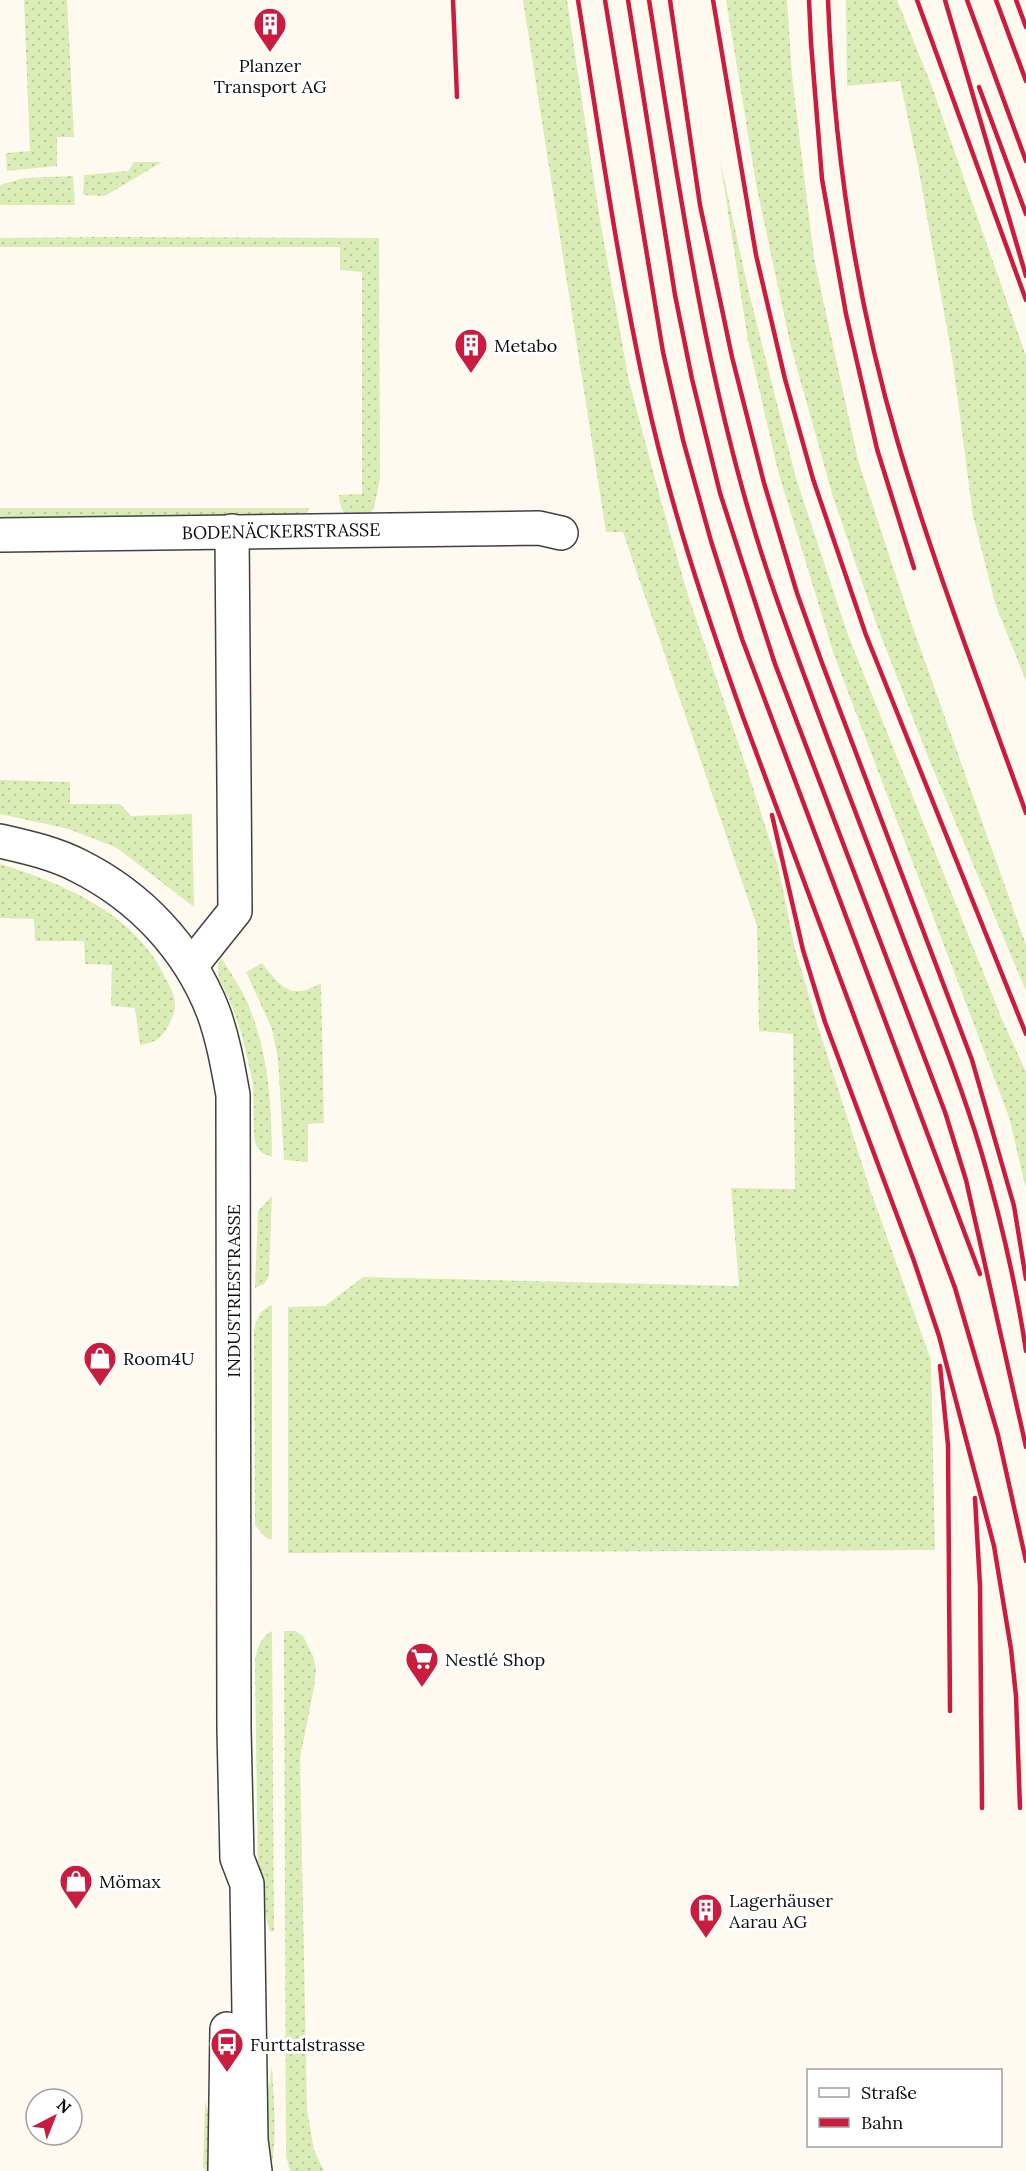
<svg xmlns="http://www.w3.org/2000/svg" width="1026" height="2171" viewBox="0 0 1026 2171" font-family="Lora,serif">
<defs>
<pattern id="grass-dots" width="8" height="8" patternUnits="userSpaceOnUse" patternTransform="scale(1.5)"><rect width="8" height="8" fill="#daedb6"/><path d="M2 2h.1M6 6h.1" fill="none" stroke="#baca9b" stroke-width="1.8" stroke-linecap="round"/></pattern>
</defs>
<rect width="100%" height="100%" fill="#fffaef"/>
<g fill="url(#grass-dots)">
<path d="M24,0H67L74,137H57V166L7,171L6,153L30,151Z"/>
<path d="M523,0H567L599,214L629,381L660,497L687,592L746,766L778,866L795,949L817,1023L871,1192L931,1360L935,1550L288,1553V1307L325,1306L363,1277L739,1286L731,1188L795,1189L793,1034L759,1031L757,926L623,532H606Z"/>
<path d="M726,0H787L792,75L814,258L858,460L911,622L1026,945V991L928,757L876,623L833,497L791,347L757,189Z"/>
<path d="M846,0H897L931,84L1026,356V681L996,606L973,516L953,363L918,166L900,81L847,86Z"/>
<path d="M720,160L749,293L796,478L848,635L1002,1019L1026,1072V1189L1009,1117L834,655L778,471L748,341Z"/>
<path d="M134,162H162L105,196L83,195L84,175L128,171Z"/>
<path d="M73,176L75,205H0V185L24,178Z"/>
<path d="M99,237L379,238L380,479L374,508L369,515L349,519C342,512 340,506 339,495L362,494V272L340,270V247H0V238Z"/>
<path d="M0,508H310L305,516L0,523Z"/>
<path d="M0,780L70,782V804H120L131,816L192,814L194,907L117,848L69,829L0,814Z"/>
<path d="M0,864C65,884 136,914 166,979C173,992 179,1004 172,1018C164,1036 159,1042 140,1045L135,1008L111,1006L112,965L85,964L84,941H35L34,919L0,918Z"/>
<path d="M221,957C228,969 236,981 243,993C268,1045 272,1101 272,1157L262,1153L257,1147L254,1137L253,1083L242,1035L231,1003L219,979L218,967Z"/>
<path d="M262,963C281,987 290,1001 321,983L324,1123L308,1124V1162L284,1160L278,1059L272,1029L246,972Z"/>
<path d="M272,1196L269,1276L265,1283L255,1288L258,1211Z"/>
<path d="M272,1305V1540L265,1537L255,1525L254,1331C256,1319 260,1310 272,1305Z"/>
<path d="M272,1631L274,1931L270,1932L259,1889L258,1879L255,1661C257,1648 260,1638 272,1631Z"/>
<path d="M284,1631H295L303,1636L313,1656L316,1669L314,1688L300,1758L307,2110L314,2150L324,2171H290L286,2155Z"/>
<path d="M272,2066C273,2087 279,2155 269,2170L261,2138Z"/>
<path d="M205,2102L212,2124L215,2171H206L203,2168Z"/>
</g>
<g fill="none" stroke-linecap="round" stroke-linejoin="round">
<defs>
<g id="minor">
<path d="M0,535L539,528L561,533"/>
<path d="M0,841C26,847 54,853 79,866C139,896 188,947 213,1011C223,1038 228,1067 233,1095L234,1730L237,1858L247,1884L251,2140L255,2171"/>
<path d="M191,966L235,911L232,531"/>
<path d="M225,2171L227,2029"/>
</g>
</defs>
<use href="#minor" stroke="#414141" stroke-width="36"/>
<use href="#minor" stroke="#fff" stroke-width="33"/>
<g stroke="#c91c3e" stroke-width="4.5">
<path d="M453,0L457,97"/>
<path d="M578,0C599,130 617,261 645,390C669,502 705,610 743,717L955,1288L998,1435L1026,1561"/>
<path d="M605,0L663,352L683,440L711,541L742,639L980,1274"/>
<path d="M628,0L675,295L692,379L720,493L775,664L945,1112L966,1180L1026,1447"/>
<path d="M649,0C681,199 708,402 775,594C816,712 862,828 906,945C932,1013 960,1081 981,1151C1000,1216 1016,1284 1026,1351"/>
<path d="M670,0L700,205L732,357L764,483L797,593L822,663L972,1060L1014,1206L1026,1279"/>
<path d="M713,0L756,255L785,379L813,479L866,635L1026,1034"/>
<path d="M809,0L811,43L822,179L846,314L877,449L914,568"/>
<path d="M828,0C834,149 856,300 898,443C935,568 982,690 1026,813"/>
<path d="M917,0L1026,300"/>
<path d="M945,0L1026,276"/>
<path d="M967,0L1026,161"/>
<path d="M996,0L1026,81"/>
<path d="M1016,0L1026,27"/>
<path d="M979,87L1026,214"/>
<path d="M772,815L803,950L825,1022L914,1261L939,1336L994,1546L1011,1649L1016,1696L1020,1808"/>
<path d="M940,1366L948,1445L950,1711"/>
<path d="M975,1498L980,1586L982,1808"/>
</g>
</g>
<defs>
<symbol id="building-pin" viewBox="-11 -11 22 30"><path d="M0 17L-7.5 6A9.5 9.5 0 1 1 7.5 6Z" fill="#c91c3e" stroke="#fff"/><path d="M-4-6H4V6H1V3H-1V6H-4ZM-2.5-4.3h1.7v1.8h-1.7ZM.8-4.3h1.7v1.8H.8ZM-2.5-1h1.7V.8h-1.7ZM.8-1h1.7V.8H.8Z" fill="#fff"/></symbol>
<symbol id="shop-pin" viewBox="-11 -11 22 30"><path d="M0 17L-7.5 6A9.5 9.5 0 1 1 7.5 6Z" fill="#c91c3e" stroke="#fff"/><path d="M-5-2.5h2.3a2.7 3.5 0 0 1 5.4 0H5L5.5 6h-11ZM-1.5-2.5h3a1.5 2.3 0 0 0-3 0Z" fill="#fff"/></symbol>
<symbol id="supermarket-pin" viewBox="-11 -11 22 30"><path d="M0 17L-7.5 6A9.5 9.5 0 1 1 7.5 6Z" fill="#c91c3e" stroke="#fff"/><path d="M-6-5.5h2.5l.6 2H6L4.5 2H-2.5L-4.4-4H-6ZM-1.5 3.2a1.3 1.3 0 1 0 .1 0ZM3 3.2a1.3 1.3 0 1 0 .1 0Z" fill="#fff"/></symbol>
<symbol id="bus-pin" viewBox="-11 -11 22 30"><path d="M0 17L-7.5 6A9.5 9.5 0 1 1 7.5 6Z" fill="#c91c3e" stroke="#fff"/><path d="M-5-6H5V4H4V6H2V4H-2V6H-4V4H-5ZM-3.5-4V0h7V-4ZM-3.5 1.2v1.5H-2V1.2ZM2 1.2v1.5H3.5V1.2Z" fill="#fff"/></symbol>
</defs>
<g fill-rule="evenodd">
<use href="#building-pin" x="251" y="5" width="38" height="52"/>
<use href="#building-pin" x="452" y="326" width="38" height="52"/>
<use href="#shop-pin" x="81" y="1339" width="38" height="52"/>
<use href="#supermarket-pin" x="403" y="1640" width="38" height="52"/>
<use href="#shop-pin" x="57" y="1862" width="38" height="52"/>
<use href="#building-pin" x="687" y="1891" width="38" height="52"/>
<use href="#bus-pin" x="208" y="2025" width="38" height="52"/>
</g>
<g text-anchor="middle" dominant-baseline="central" stroke-width="6" stroke-linejoin="round" paint-order="stroke">
<g font-size="18" fill="#0e0e0e" stroke="#fff" text-anchor="start">
<text x="270" y="65" text-anchor="middle">Planzer<tspan x="270" dy="21">Transport AG</tspan></text>
<text x="494" y="345">Metabo</text>
<text x="123" y="1358">Room4U</text>
<text x="445" y="1659">Nestlé Shop</text>
<text x="99" y="1881">Mömax</text>
<text x="729" y="1900">Lagerhäuser<tspan x="729" dy="21">Aarau AG</tspan></text>
<text x="250" y="2044">Furttalstrasse</text>
</g>
<g font-size="18" fill="#0e0e0e" stroke="#fff">
<text transform="translate(281 531) rotate(-1)">BODENÄCKERSTRASSE</text>
<text transform="translate(233 1291) rotate(-90)">INDUSTRIESTRASSE</text>
</g>
</g>
<rect x="807" y="2069" width="195" height="78" fill="#ffffff" stroke="#9f9f9f" stroke-width="1.5"/>
<rect x="819" y="2088" width="30" height="9" fill="#ffffff" stroke="#9f9f9f" stroke-width="1.5"/>
<text x="861" y="2099" font-size="18" fill="#0e0e0e">Straße</text>
<rect x="819" y="2118" width="30" height="9" fill="#c91c3e" stroke="#9f9f9f" stroke-width="1.5"/>
<text x="861" y="2129" font-size="18" fill="#0e0e0e">Bahn</text>
<g transform="translate(54 2117) rotate(42)"><circle r="28" fill="#ffffff" stroke="#9f9f9f" stroke-width="1.5"/>
<path d="M0-4.5L10 22L0 15L-10 22Z" fill="#c91c3e"/>
<text y="-9" font-size="16" font-weight="bold" text-anchor="middle" fill="#0e0e0e">N</text>
</g>
</svg>
